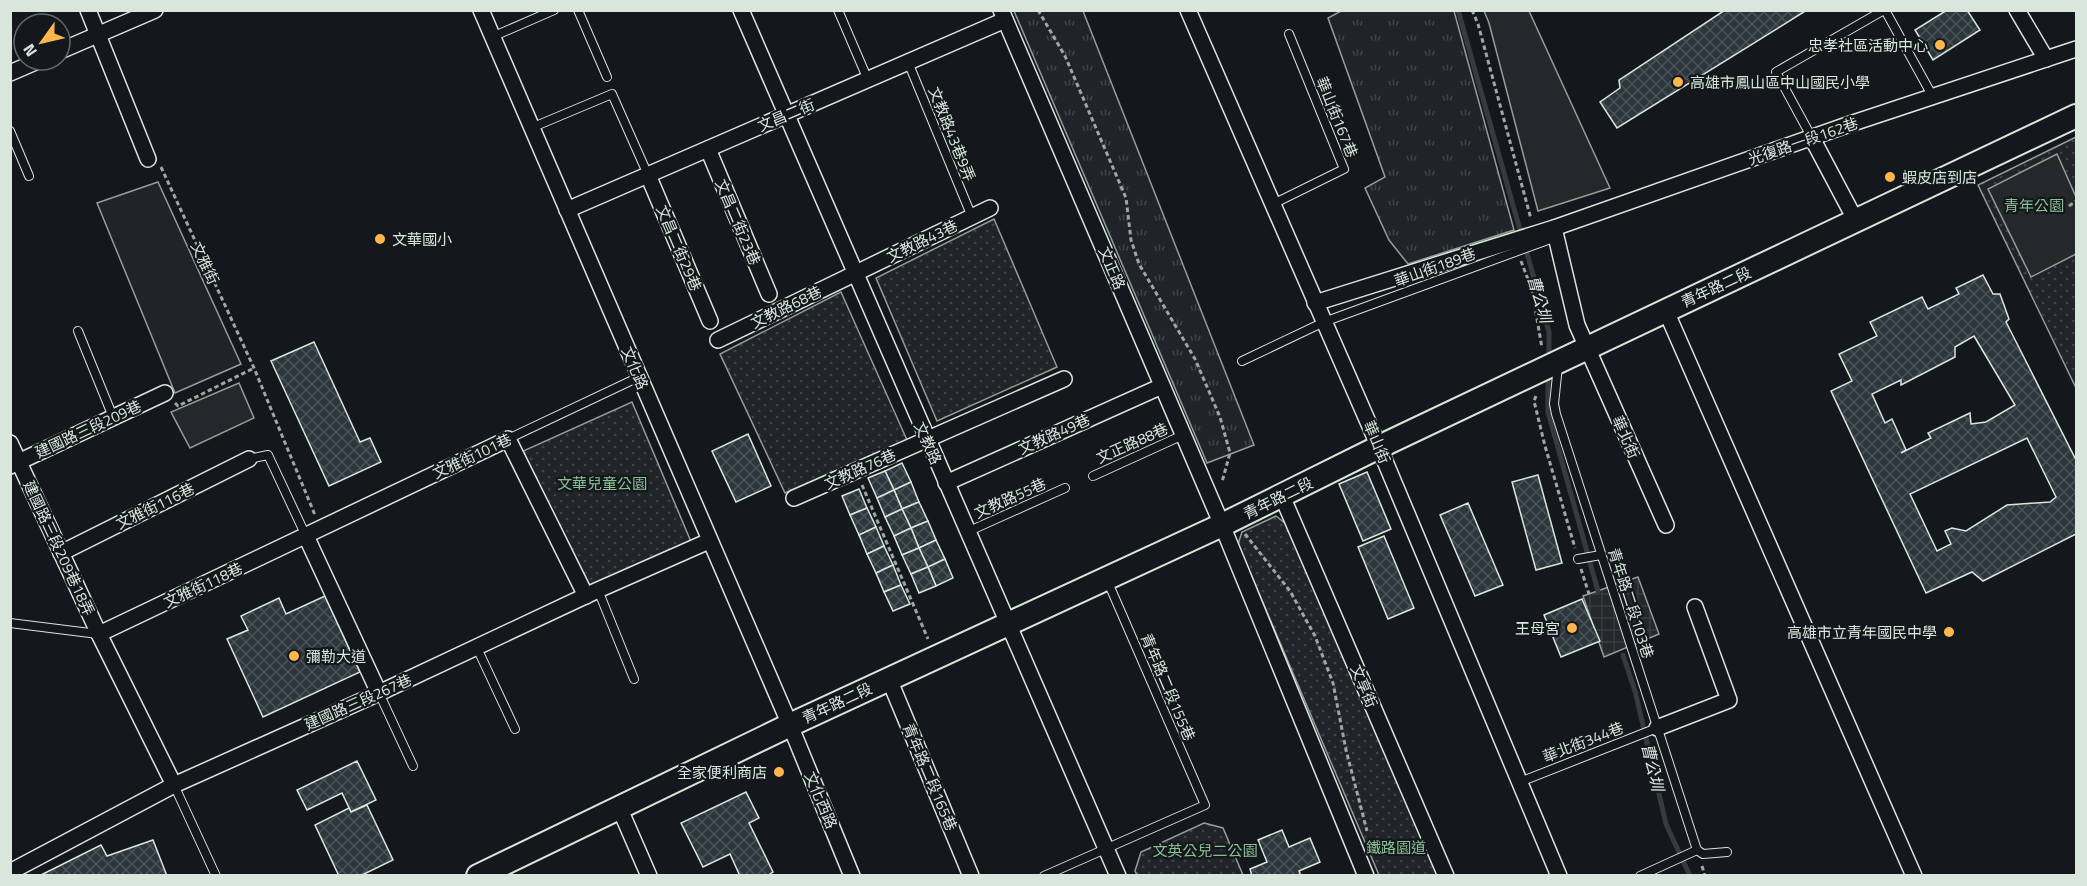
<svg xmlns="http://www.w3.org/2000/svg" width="2087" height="886" viewBox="0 0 2087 886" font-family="'Titillium Web','Noto Sans TC',sans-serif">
<defs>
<pattern id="grass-tufts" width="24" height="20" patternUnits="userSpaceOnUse" patternTransform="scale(1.5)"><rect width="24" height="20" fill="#202428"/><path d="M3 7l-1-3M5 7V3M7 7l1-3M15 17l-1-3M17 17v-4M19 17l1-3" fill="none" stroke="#404447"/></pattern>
<pattern id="park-dots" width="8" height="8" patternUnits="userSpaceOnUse" patternTransform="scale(1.5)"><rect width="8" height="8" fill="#202428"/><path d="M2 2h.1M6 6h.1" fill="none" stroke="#404447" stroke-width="1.8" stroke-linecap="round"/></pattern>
<pattern id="plaza-grid" width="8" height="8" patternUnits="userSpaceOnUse" patternTransform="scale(1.5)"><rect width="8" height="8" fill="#24282b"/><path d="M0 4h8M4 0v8" fill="none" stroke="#393d3f"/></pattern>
<pattern id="building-cross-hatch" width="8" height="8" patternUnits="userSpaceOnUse" patternTransform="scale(1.5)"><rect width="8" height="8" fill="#2c363c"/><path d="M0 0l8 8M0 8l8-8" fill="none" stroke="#4a5358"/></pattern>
</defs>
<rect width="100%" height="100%" fill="#14181c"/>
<g fill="url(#grass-tufts)" stroke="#939e99" stroke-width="1.5">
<path d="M1014,11H1083L1254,445L1207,463Z"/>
<path d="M1341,11H1454L1514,230L1408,264L1389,240L1365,188L1385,177L1328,18Z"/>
</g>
<g fill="url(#park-dots)" stroke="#939e99" stroke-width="1.5">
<path d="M2076,137V388L1978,185Z"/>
<path d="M994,219L1057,367L937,421L876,278Z"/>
<path d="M841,292L907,440L785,493L720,354Z"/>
<path d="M632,402L692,544L590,591L521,452Z"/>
<path d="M1276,516L1286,524L1438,875H1379L1238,544L1242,532Z"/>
<path d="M1204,823L1223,828L1243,875H1137L1135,871L1141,852Z"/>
</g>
<path fill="#202428" stroke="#939e99" stroke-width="1.5" d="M158,182L241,364L175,393L97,203Z"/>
<g fill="#24282b" stroke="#939e99" stroke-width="1.5">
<path d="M1484,11H1529L1610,188L1538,211L1489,23Z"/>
<path d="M2057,154L2076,197V254L2031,277L1988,189Z"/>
<path d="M239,383L254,418L190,448L171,412Z"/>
</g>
<path fill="url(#plaza-grid)" stroke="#939e99" stroke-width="1.5" d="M1638,577L1659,634L1604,657L1583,596Z"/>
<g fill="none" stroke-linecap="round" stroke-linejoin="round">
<g stroke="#363b3e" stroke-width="5">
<path d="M1458,10L1522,237"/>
<path d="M1525,246L1549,332V359"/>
<path d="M1548,375V412L1598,591"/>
<path d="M1623,655L1635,691L1666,824L1690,876"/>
</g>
</g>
<g fill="url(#building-cross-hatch)" stroke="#d8e6dc" stroke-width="1.5" fill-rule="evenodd">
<path d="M1725,10H1807L1617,128L1600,102L1620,88L1619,80Z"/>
<path d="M1947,10H1967L1980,30L1933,60L1915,30Z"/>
<path d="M1983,275L1993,294H2000L2009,319L2006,322L2076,460V534L1983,581L1972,572L1926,593L1831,391L1852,381L1839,354L1877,336L1870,322L1922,297L1928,309L1959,294L1956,288ZM1974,336L2015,405L1986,422L1971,424L1970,413L1928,433L1931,438L1901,453L1906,450L1892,419L1885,423L1872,394L1901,380V385L1955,357V347ZM2027,438L2056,497L2050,502L2007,505L1966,531L1952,528L1945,531L1951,544L1937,551L1910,494Z"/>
<path d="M314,342L360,442L370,438L381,462L329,486L271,361Z"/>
<path d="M748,434L771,486L736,502L712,451Z"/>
<path d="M902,463L911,482L894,490L885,471Z"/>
<path d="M885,471L894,490L877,498L868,478Z"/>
<path d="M1367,472L1391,529L1363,541L1339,484Z"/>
<path d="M1538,475L1562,563L1536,570L1512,482Z"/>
<path d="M911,482L919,502L902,509L894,490Z"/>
<path d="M859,489L867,508L850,515L842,496Z"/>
<path d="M894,490L902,509L885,517L877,498Z"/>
<path d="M919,502L928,521L911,528L902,509Z"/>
<path d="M1468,503L1503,585L1475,596L1440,515Z"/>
<path d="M867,508L876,527L859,535L850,515Z"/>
<path d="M902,509L911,528L894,536L885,517Z"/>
<path d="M928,521L936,540L919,548L911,528Z"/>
<path d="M876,527L884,546L867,554L859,535Z"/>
<path d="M911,528L919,548L902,555L894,536Z"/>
<path d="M1384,536L1414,608L1388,619L1358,547Z"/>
<path d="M936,540L945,559L928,567L919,548Z"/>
<path d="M884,546L893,565L876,573L867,554Z"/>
<path d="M919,548L928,567L911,574L902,555Z"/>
<path d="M945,559L953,578L936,586L928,567Z"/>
<path d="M893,565L901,585L884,592L876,573Z"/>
<path d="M928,567L936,586L919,593L911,574Z"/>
<path d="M901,585L910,604L893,611L884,592Z"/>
<path d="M325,596L360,672L263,717L227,639L248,630L241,616L279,598L286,614Z"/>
<path d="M1582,599L1600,641L1561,657L1544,615Z"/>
<path d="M357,761L376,800L351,812L342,793L307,810L297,790Z"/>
<path d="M746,792L759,818L749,823L773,872L767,876H740L730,854L703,867L681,823Z"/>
<path d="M367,805L393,860L360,876H339L315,825L349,808L351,812Z"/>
<path d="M1282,830L1289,847L1310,838L1320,862L1299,871L1301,876H1252L1250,869L1267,862L1258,840Z"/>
<path d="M153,840L167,876H39L101,845L107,856Z"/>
</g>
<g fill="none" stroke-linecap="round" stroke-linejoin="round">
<defs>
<g id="lane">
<path d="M578,10L607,77"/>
<path d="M838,10L868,80"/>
<path d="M1885,10L1933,97"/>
<path d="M492,37L554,10"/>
<path d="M908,62L972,217"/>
<path d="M531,128L612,94L648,175"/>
<path d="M10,131L29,176"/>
<path d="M1812,138L1776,72L1884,10"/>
<path d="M1273,204L1344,169L1289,34"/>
<path d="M78,331L113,417"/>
<path d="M1242,361L1324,322L1556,237"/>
<path d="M1558,366L1554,404L1556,414L1697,850"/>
<path d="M508,439L639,377"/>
<path d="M249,459L268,455L306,536"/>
<path d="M1093,476L1183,435"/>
<path d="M967,532L1065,488"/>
<path d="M1578,559L1601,555"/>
<path d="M598,590L634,679"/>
<path d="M10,623L98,634"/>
<path d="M477,648L515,729"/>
<path d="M379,693L413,766"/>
<path d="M1520,782L1657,728"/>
<path d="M174,785L216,876"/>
<path d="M1697,850L1703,854L1727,852"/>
<path d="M1044,876L1205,805L1107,580"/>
<path d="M1640,876L1697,850"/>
</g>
<g id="street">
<path d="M88,10L148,159"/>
<path d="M481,10L790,725L852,876"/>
<path d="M741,10L1118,876"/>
<path d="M1001,10L1222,525L1366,876"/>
<path d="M1188,10L1379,447L1559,876"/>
<path d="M2017,10L2046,59"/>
<path d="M60,51L155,10"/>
<path d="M10,73L40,60"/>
<path d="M1812,138L1856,221"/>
<path d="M708,149L769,294"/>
<path d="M648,175L710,321"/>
<path d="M567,210L1005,20"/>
<path d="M1554,228L1577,325L1666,525"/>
<path d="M1315,303L1554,228L1847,125L2076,49"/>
<path d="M1666,311L1914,876"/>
<path d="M718,340L990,208"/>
<path d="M10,443L99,634L174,785"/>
<path d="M10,466L165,393"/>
<path d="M946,483L1162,386"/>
<path d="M1282,496L1446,876"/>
<path d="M794,498L1064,379"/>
<path d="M306,536L379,693"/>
<path d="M61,553L249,459"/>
<path d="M99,634L508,439L586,596"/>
<path d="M889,679L971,876"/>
<path d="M1657,728L1729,700L1695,607"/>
<path d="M619,807L649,876"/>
<path d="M10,872L174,785L379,693L598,590L709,541"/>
</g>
<path id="secondary" d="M478,876L790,725L1222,525L1379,447L2076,116"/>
</defs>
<use href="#lane" stroke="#d8e6dc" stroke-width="10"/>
<use href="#street" stroke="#d8e6dc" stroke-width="18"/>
<use href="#secondary" stroke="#d8e6dc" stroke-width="26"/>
<g stroke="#9da8a2" stroke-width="3" stroke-dasharray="4.5 3" stroke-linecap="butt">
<path d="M1038,10L1065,56L1126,198L1131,240L1139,264L1195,359L1220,417L1230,453L1222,482"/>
<path d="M1472,10L1478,24L1531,219"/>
<path d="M161,167L254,368L315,515"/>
<path d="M2069,206L2076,201"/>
<path d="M1521,261L1532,290L1542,348"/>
<path d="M1536,396L1534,401L1545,446L1575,548"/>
<path d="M175,403L178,406L254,368"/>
<path d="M862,485L928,639"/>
<path d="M1245,534L1290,591L1315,636L1333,683L1346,750L1367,831"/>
<path d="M1581,569L1589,594"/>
<path d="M1702,866L1705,876"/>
</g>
<use href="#lane" stroke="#14181c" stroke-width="8"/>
<use href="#street" stroke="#14181c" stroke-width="15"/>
<use href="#secondary" stroke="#14181c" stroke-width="22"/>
</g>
<g fill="#ffb74d" stroke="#14181c" stroke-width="2">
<circle cx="1940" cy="45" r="6"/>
<circle cx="1678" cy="82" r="6"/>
<circle cx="1890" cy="177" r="6"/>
<circle cx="380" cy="239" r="6"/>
<circle cx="1572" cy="628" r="6"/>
<circle cx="1949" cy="632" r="6"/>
<circle cx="294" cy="656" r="6"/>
<circle cx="779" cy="772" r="6"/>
</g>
<g text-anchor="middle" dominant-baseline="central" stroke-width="4.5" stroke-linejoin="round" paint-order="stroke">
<g font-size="15" fill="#d8e6dc" stroke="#14181c" text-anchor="end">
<text x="1928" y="45">忠孝社區活動中心</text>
<text x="1690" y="82" text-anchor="start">高雄市鳳山區中山國民小學</text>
<text x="1902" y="177" text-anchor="start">蝦皮店到店</text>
<text x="392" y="239" text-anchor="start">文華國小</text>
<text x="1560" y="628">王母宮</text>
<text x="1937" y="632">高雄市立青年國民中學</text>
<text x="306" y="656" text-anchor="start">彌勒大道</text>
<text x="767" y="772">全家便利商店</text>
</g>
<g font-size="15" fill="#d8e6dc" stroke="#14181c">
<text transform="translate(786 115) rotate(-23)">文昌二街</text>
<text transform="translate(1337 117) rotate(68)">華山街167巷</text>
<text transform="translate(952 134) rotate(68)">文教路43巷9弄</text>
<text transform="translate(1803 141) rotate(-19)">光復路一段162巷</text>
<text transform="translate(738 222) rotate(67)">文昌二街23巷</text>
<text transform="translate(922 241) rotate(-26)">文教路43巷</text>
<text transform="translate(679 248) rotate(67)">文昌二街29巷</text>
<text transform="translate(205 263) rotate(65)">文雅街</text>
<text transform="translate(1435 267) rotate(-20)">華山街189巷</text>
<text transform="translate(1112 268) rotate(67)">文正路</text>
<text transform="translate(1716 287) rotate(-25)">青年路二段</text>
<text transform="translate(786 307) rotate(-26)">文教路68巷</text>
<text transform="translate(635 368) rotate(67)">文化路</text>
<text transform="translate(88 429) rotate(-25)">建國路三段209巷</text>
<text transform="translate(1054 434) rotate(-24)">文教路49巷</text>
<text transform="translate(1626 437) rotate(66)">華北街</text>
<text transform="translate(1377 442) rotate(67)">華山街</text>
<text transform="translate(928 443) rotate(66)">文教路</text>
<text transform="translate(1132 443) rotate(-24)">文正路88巷</text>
<text transform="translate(472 456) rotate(-25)">文雅街101巷</text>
<text transform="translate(860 469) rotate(-24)">文教路76巷</text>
<text transform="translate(1010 498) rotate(-24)">文教路55巷</text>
<text transform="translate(1278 498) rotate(-26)">青年路二段</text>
<text transform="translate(155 506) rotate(-26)">文雅街116巷</text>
<text transform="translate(59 548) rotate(65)">建國路三段209巷18弄</text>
<text transform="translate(203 585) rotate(-25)">文雅街118巷</text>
<text transform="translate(1631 603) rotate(72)">青年路二段103巷</text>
<text transform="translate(1364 686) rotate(67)">文享街</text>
<text transform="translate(1168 687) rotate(67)">青年路二段155巷</text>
<text transform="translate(358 702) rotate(-24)">建國路三段267巷</text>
<text transform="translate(837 703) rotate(-25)">青年路二段</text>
<text transform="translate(1583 742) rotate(-21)">華北街344巷</text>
<text transform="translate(930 777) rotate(67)">青年路二段165巷</text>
<text transform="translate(821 800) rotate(67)">文化西路</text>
</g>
<g font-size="15" fill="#8ac095" stroke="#14181c">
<text x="2034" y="205">青年公園</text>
<text x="602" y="483">文華兒童公園</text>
<text x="1396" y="847">鐵路園道</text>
<text x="1205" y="850">文英公兒二公園</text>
</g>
<g font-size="16" font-style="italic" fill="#d8e6dc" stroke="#14181c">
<text transform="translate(1540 299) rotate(74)">曹公圳</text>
<text transform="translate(1653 767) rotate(77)">曹公圳</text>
</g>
</g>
<rect width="2087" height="886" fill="none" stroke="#d8e6dc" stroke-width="24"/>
<g transform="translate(42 42) rotate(236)"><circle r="28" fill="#14181c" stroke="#626a69" stroke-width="1.5"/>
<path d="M0-4.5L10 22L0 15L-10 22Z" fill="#ffb74d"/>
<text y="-9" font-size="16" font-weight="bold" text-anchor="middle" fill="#d8e6dc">N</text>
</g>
</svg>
